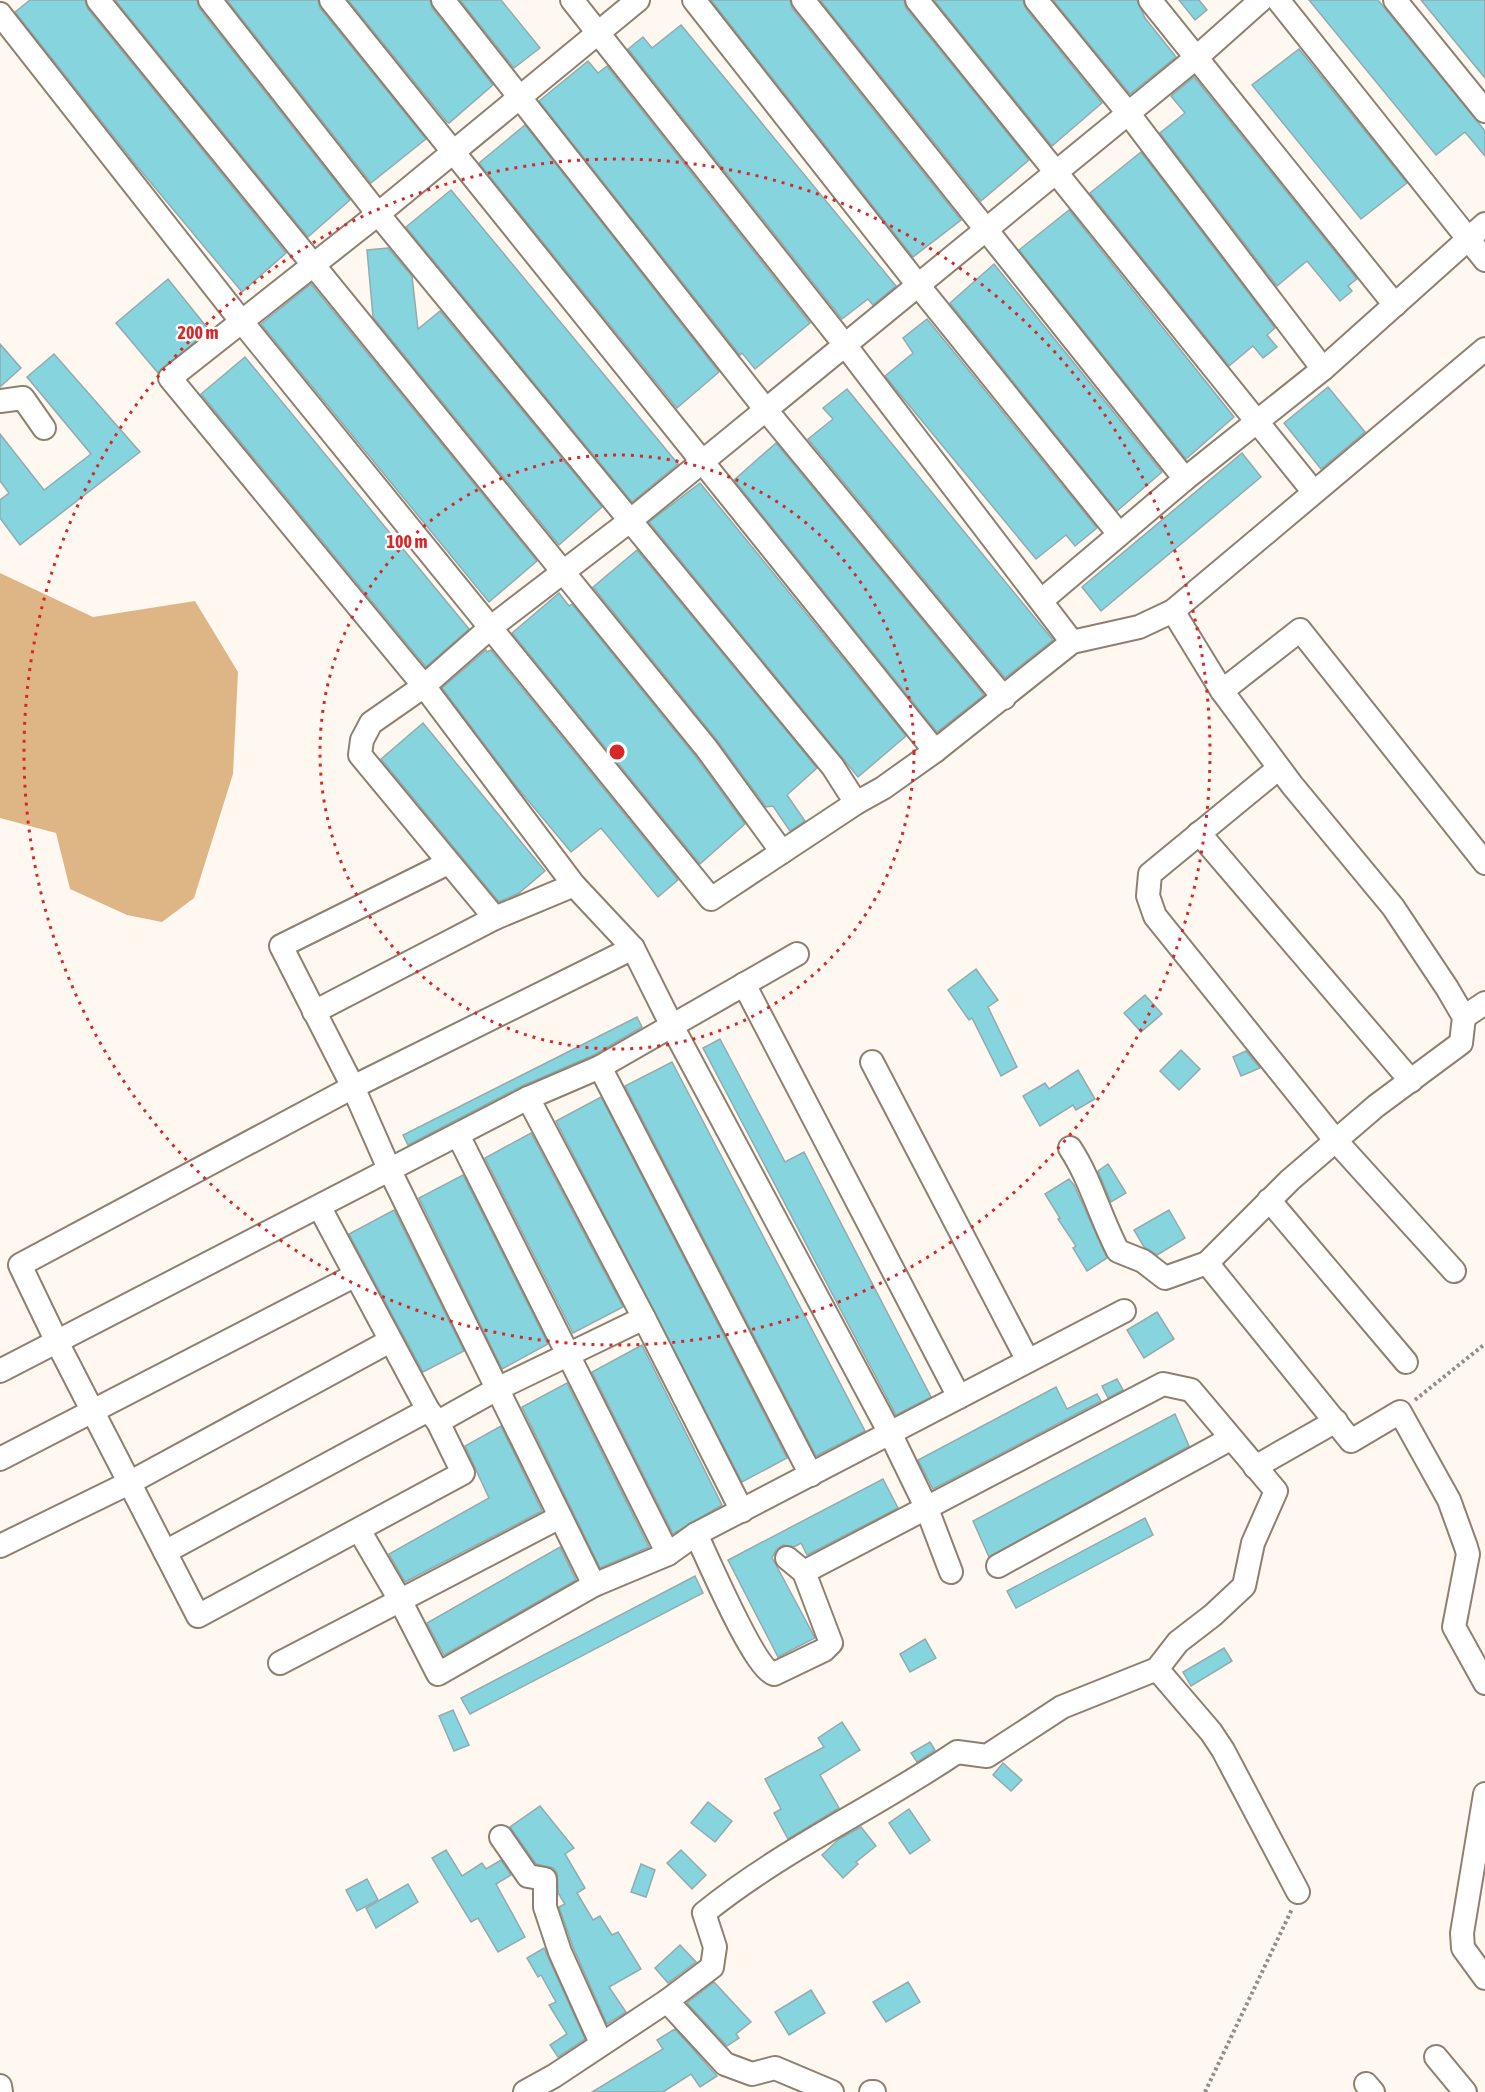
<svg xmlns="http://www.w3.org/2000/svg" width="1485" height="2092" viewBox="0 0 1485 2092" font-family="'Asap Condensed',sans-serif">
<rect width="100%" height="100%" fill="#fff8f1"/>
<path fill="#deb585" d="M0,573L93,617L195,601L238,672L233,774L194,898L162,922L127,915L70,889L56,833L0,818Z"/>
<g fill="#85d4de" stroke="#92abaf" stroke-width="1.5">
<path d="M30,0H85L88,9L286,253L242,292L137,166L15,12Z"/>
<path d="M115,0H197L199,8L350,200L308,237Z"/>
<path d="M227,0H318L320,8L426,139L371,183Z"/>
<path d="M348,0H430L432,8L493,85L449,123L447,122Z"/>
<path d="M460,0H501L540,48L514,68Z"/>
<path d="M711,0H790L792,8L961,220L913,257Z"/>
<path d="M820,0H904L906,8L1029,160L981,201Z"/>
<path d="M934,0H1023L1026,9L1102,103L1052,146Z"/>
<path d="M1053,0H1137L1145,18L1176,57L1130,94Z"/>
<path d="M1179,0H1199L1207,10L1195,20Z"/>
<path d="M1309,0H1378L1485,131V156L1465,132L1436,155Z"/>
<path d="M1421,0H1485V78Z"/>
<path d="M681,25L896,286L873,305L868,299L842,319L628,49L643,37L652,48Z"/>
<path d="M1299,49L1407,183L1361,219L1252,85Z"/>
<path d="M588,61L598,73L607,66L810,323L755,369L742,353L740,355L539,101Z"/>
<path d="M1194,77L1357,279L1348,286L1352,291L1340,301L1307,261L1277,286L1160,133L1185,113L1171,96Z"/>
<path d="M525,125L719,372L677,408L479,163Z"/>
<path d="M1141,152L1275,328L1267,335L1277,347L1263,358L1253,346L1229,366L1090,193Z"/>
<path d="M451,190L678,464L632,502L406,227Z"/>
<path d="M1069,210L1234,417L1186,459L1019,250Z"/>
<path d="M388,248L412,276L418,329L440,311L602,507L559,545L373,317L367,250Z"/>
<path d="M994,264L1162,472L1117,511L950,303Z"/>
<path d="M168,279L209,330L158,373L116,323Z"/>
<path d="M311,284L537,561L489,602L261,324Z"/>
<path d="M927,319L1097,528L1075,546L1066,535L1036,559L885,376L913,353L903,338Z"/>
<path d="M0,344L21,368L0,387Z"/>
<path d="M54,354L140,452L20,545L0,518V500L9,493L0,481V434L44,490L91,454L27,377Z"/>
<path d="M245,357L469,629L426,667L201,394Z"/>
<path d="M1328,387L1365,432L1321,469L1284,423Z"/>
<path d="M847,389L1053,640L1005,678L808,439L833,419L823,408Z"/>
<path d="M776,443L984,695L937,732L734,480Z"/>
<path d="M1242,453L1261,477L1101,611L1082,587Z"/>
<path d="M700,483L906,736L858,777L649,522Z"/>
<path d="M637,550L817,768L787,795L805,821L790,831L773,806L766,807L717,740L593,587Z"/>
<path d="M559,593L569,606L572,604L696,757L745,824L700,864L512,633Z"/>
<path d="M486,650L487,652L491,650L678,880L658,897L601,828L571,852L516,786L442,688Z"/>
<path d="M423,723L545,871L519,893L499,902L381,759Z"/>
<path d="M976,969L998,1000L988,1007L1017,1067L1001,1076L972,1018L969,1020L948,990Z"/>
<path d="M1145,995L1162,1014L1141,1032L1124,1013Z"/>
<path d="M637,1017L642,1027L594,1055L522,1086L408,1145L403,1135Z"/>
<path d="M720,1039L785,1162L804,1152L931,1397L896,1415L703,1048Z"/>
<path d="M1181,1050L1200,1069L1179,1090L1160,1071Z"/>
<path d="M1246,1051L1260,1068L1241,1076L1233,1057Z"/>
<path d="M672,1062L865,1431L816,1456L625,1086Z"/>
<path d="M1078,1070L1095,1099L1076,1110L1073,1105L1040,1126L1023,1096L1045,1083L1049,1089Z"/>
<path d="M601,1097L787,1458L742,1482L556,1121Z"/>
<path d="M531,1133L623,1307L573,1333L485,1158Z"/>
<path d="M1108,1164L1126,1193L1111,1202L1098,1171Z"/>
<path d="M463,1175L548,1344L502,1369L419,1198Z"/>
<path d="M1069,1179L1074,1185L1107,1258L1087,1271L1073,1248L1076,1246L1058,1219L1060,1218L1045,1194Z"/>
<path d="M394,1210L464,1351L423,1372L349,1234Z"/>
<path d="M1169,1210L1185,1238L1157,1255L1144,1247L1134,1230Z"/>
<path d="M1157,1312L1174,1339L1144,1358L1127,1330Z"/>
<path d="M642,1345L722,1505L673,1534L592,1372Z"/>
<path d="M1117,1379L1123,1390L1108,1398L1102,1386Z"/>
<path d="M567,1383L649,1547L600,1568L522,1407Z"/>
<path d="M1056,1387L1067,1409L1097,1394L1101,1401L933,1489L918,1460Z"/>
<path d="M1175,1414L1189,1446L989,1557L973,1521Z"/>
<path d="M501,1426L542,1511L405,1582L389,1554L489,1498L465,1446Z"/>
<path d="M883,1479L898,1508L807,1555L801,1543L794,1547L783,1545L776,1550L772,1558L775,1563L815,1638L778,1657L728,1560Z"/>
<path d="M1145,1518L1153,1535L1016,1608L1007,1591Z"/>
<path d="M560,1547L576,1580L444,1655L427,1623Z"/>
<path d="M695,1576L703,1593L470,1714L461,1698Z"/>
<path d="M925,1639L936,1658L910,1672L900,1654Z"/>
<path d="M1224,1648L1232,1661L1191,1686L1183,1672Z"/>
<path d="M453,1710L469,1745L454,1751L439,1716Z"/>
<path d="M842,1722L860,1750L820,1775L839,1808L788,1839L774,1813L781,1809L765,1779L824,1747L818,1738Z"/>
<path d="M930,1742L935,1750L917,1762L911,1753Z"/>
<path d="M1003,1763L1022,1780L1011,1791L993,1775Z"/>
<path d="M708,1802L732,1821L715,1842L691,1823Z"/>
<path d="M540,1806L574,1848L565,1854L585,1888L577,1893L593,1920L600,1916L612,1935L618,1932L641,1969L609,1987L626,2012L607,2024L573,1947L559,1907L565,1904L558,1893L557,1873L553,1868L536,1864L510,1827Z"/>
<path d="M909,1809L930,1840L910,1854L889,1823Z"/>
<path d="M861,1827L876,1846L856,1862L858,1864L843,1878L822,1855L839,1839Z"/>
<path d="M446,1850L462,1876L482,1863L486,1869L501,1860L511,1875L496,1884L525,1937L498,1952L478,1918L471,1922L432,1858Z"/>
<path d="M681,1850L706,1875L692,1889L667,1863Z"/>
<path d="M641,1864L655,1870L646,1897L631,1892Z"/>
<path d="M367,1879L378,1900L357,1911L346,1890Z"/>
<path d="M408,1884L418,1902L376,1928L366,1908Z"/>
<path d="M680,1945L696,1962L668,1983L655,1968Z"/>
<path d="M544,1948L585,2039L558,2057L550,2045L567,2034L549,2005L556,2002L541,1975L538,1977L527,1958Z"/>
<path d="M714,1982L751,2022L736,2034L739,2038L727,2046L687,2003Z"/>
<path d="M908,1982L920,2002L886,2022L873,2002Z"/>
<path d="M811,1990L825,2013L789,2035L775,2012Z"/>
<path d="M675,2029L717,2076L700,2087L691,2074L663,2092H592L663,2049L657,2040Z"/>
</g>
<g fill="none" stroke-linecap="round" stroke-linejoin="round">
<defs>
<g id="minor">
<path d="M98,0L707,749L782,852L856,803L833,767L378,214L210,0"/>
<path d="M331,0L935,751"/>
<path d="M443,0L766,410L1004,698"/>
<path d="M572,0L845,345L1072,642"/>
<path d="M638,0L378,214L170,378L424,686L574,885L633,948L672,1026L891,1435L927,1509L951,1572"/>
<path d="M694,0L918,285L1119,534"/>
<path d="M803,0L1185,479"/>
<path d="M917,0L1313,491"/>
<path d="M1036,0L1128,113L1323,369"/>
<path d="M1150,0L1395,305"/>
<path d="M1278,0L1485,260"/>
<path d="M1395,0L1485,111"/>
<path d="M0,14L242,322L711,899L782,852"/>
<path d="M0,401L23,398L44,428"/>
<path d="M1042,600L1185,479L1323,369L1485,224"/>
<path d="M1222,691L1300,630L1485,863"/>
<path d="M1279,768L1150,874L1148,896L1155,916L1336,1141L1454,1271"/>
<path d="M856,803L883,788L935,751L1072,642L1139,627L1173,611L1485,349"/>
<path d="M1199,833L1411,1081"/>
<path d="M448,863L281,946L353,1087L390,1171L594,1585"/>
<path d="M574,885L495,918L360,755L362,740L371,723L424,686L490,628L631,520L1197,57L1261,0"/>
<path d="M744,984L959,1397"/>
<path d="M314,1012L495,918"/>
<path d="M1464,1017L1485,1003"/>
<path d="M872,1062L1027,1359"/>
<path d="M600,1067L811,1475"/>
<path d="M528,1098L644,1318L742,1511"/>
<path d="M458,1135L668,1554"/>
<path d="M1070,1148C1091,1180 1100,1217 1118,1251L1143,1261L1165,1278L1207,1263L1290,1180L1376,1106L1461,1043L1464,1017L1447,988L1393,907L1292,785L1222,691L1173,611"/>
<path d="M1269,1200L1406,1362"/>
<path d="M320,1208L428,1410L438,1422L463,1473L198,1616L57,1342L20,1265L353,1087L633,948"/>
<path d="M1207,1263L1351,1441L1400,1412L1449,1500L1466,1547L1468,1554L1454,1627L1485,1683"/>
<path d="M0,1371L528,1098L600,1067L797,954"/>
<path d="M438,1422L497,1389L644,1318"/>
<path d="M0,1459L354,1276"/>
<path d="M1255,1467L1336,1421"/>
<path d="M359,1530L400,1600L438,1674L594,1585L668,1554L696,1534L1124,1311"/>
<path d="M696,1534C708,1559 754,1668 774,1674L824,1650L831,1643L804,1572L787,1558"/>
<path d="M0,1546L129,1483L390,1341"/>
<path d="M165,1552L428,1410"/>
<path d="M998,1566L1230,1439"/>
<path d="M280,1663L560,1517"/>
<path d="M1157,1669L1211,1732L1223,1750L1298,1892"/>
<path d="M1485,1794L1462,1933L1463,1948L1485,1978"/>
<path d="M501,1837L528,1876L545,1879V1907L560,1952L601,2043"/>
<path d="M667,2001L725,2064L752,2074L775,2068L832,2092"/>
<path d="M1436,2057L1465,2092"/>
<path d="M1366,2084L1373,2092"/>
<path d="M0,2086L1,2092"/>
<path d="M525,2092L554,2076L667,2001L712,1967L715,1947L704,1913C782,1850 874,1808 957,1752L987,1756L1062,1707L1157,1669L1178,1642L1213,1615L1244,1586L1253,1543L1276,1491L1191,1390L1163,1384L804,1572"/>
<path d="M871,2092H874"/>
</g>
</defs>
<use href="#minor" stroke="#8e8070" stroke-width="26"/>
<g stroke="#948e87" stroke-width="4" stroke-dasharray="3 3" stroke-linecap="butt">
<path d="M1415,1400L1485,1344"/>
<path d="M1205,2092L1292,1909"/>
</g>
<use href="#minor" stroke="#fff" stroke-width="22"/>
</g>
<g fill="none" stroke="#d62828" stroke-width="3" stroke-dasharray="3 6">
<circle cx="617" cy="752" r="297"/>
<circle cx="617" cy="752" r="593"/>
</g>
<circle cx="617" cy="752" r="9" fill="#d62828" stroke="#fff" stroke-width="3"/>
<g font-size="18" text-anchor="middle" font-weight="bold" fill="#d62828" stroke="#fff" stroke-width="4.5" stroke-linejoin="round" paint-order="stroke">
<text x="198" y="339">200 m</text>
<text x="407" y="548">100 m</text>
</g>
</svg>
